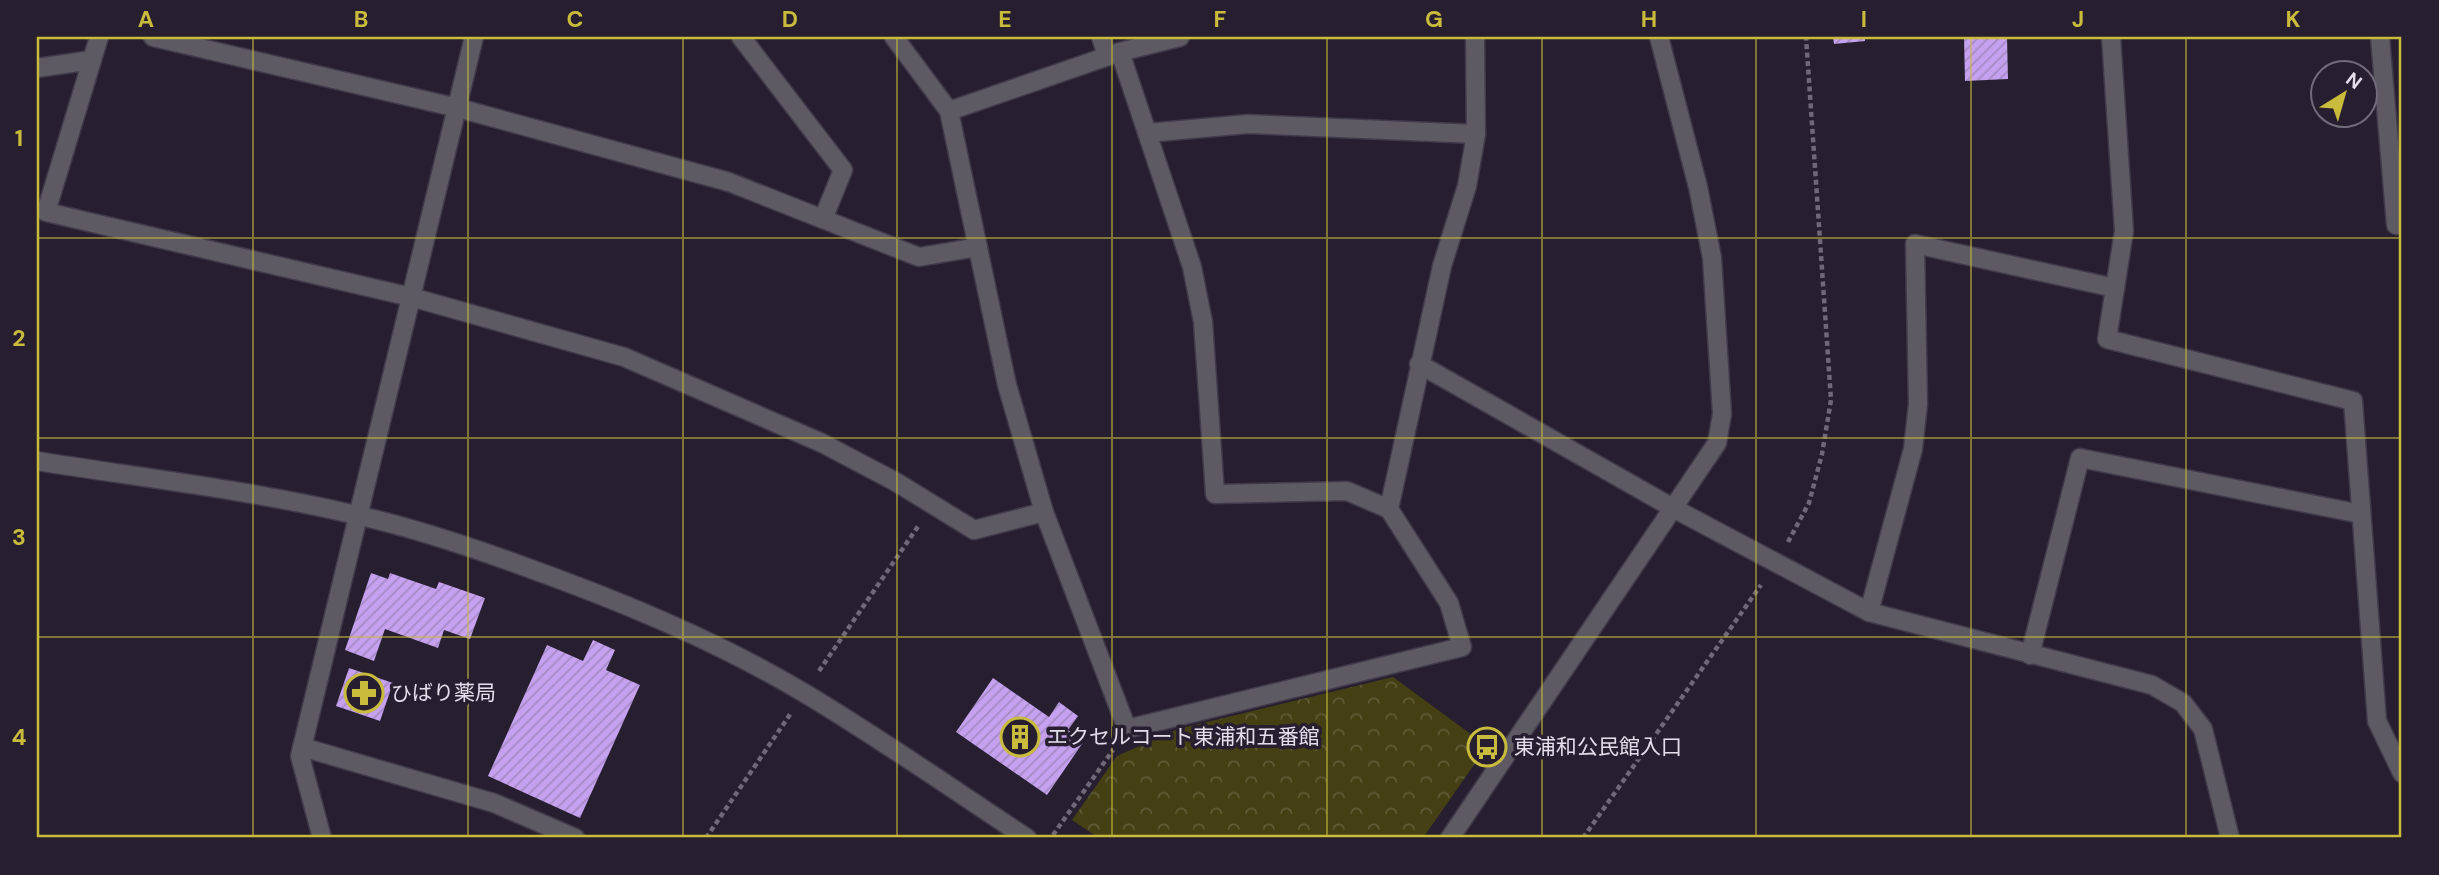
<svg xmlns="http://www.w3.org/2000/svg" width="2439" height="875" viewBox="0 0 2439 875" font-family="'DM Sans','Noto Sans JP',sans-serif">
<defs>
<pattern id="forest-crowns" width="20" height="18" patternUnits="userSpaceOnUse" patternTransform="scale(1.75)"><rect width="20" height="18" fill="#454013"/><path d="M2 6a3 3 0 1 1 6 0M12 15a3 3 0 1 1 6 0" fill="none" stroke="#605b36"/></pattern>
<pattern id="building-hatch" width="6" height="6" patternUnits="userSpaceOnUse" patternTransform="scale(1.75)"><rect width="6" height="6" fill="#c5a1ef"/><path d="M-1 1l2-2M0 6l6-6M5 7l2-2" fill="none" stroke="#a58ac5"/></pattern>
</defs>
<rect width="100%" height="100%" fill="#271f30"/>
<path fill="url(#forest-crowns)" d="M1393,677L1487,746L1423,838H1099L1072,820L1117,756L1178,729Z"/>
<g fill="url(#building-hatch)">
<path d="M1833,37H1865V41L1834,44Z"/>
<path d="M1964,37H2007L2008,79L1965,81Z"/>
<path d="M371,573L388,579L390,573L436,589L439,582L485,598L470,639L444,630L438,648L385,629L374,661L345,650Z"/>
<path d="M593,640L615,650L606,670L640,685L580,818L488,776L547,645L583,661Z"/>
<path d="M349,668L393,683L380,721L336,706Z"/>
<path d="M993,678L1049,717L1059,702L1078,716L1068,730L1084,741L1047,795L956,732Z"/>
</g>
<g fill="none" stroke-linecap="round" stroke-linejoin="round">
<defs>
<g id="minor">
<path d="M99,37L46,212L411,297L624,357L822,443L896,482L974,530L1044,512"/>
<path d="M153,37L458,108L729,182L919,257L978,247"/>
<path d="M741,37L843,170L823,219"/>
<path d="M894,37L949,111L1007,385L1044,512L1127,729L1462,647L1449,603L1389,509L1442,266L1467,186L1476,134L1475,37"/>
<path d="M1101,37L1107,56"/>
<path d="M2111,37L2124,231L2107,339L2353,401L2377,721L2402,773"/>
<path d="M2380,37L2396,225"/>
<path d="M1120,52L1192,267L1203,322L1215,494L1347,491L1389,509"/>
<path d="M37,68L92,60"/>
<path d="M949,111L1120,52L1180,37"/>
<path d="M1147,133L1248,124L1476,134"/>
<path d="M1419,364L1673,508L1869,612L2152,685L2183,703L2203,729L2230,838"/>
<path d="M1869,612L1913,449L1918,404L1915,244L2115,288"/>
<path d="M2030,655L2080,458L2361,514"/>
<path d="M302,747L494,803L575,838"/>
<path d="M322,838L300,756L474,37"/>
<path d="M1450,838L1717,443L1722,414L1712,258L1698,187L1659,37"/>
</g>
<path id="tertiary" d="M37,461C143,478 251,490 356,515C416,528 474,548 531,569C625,603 719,642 806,694C881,739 954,790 1027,838"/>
</defs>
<use href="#minor" stroke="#413a4a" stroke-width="21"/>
<use href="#tertiary" stroke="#413a4a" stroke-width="21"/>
<g stroke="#6f6877" stroke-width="4.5" stroke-dasharray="5 3.5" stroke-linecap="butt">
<path d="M1788,542L1809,503L1822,454L1831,400L1806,37"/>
<path d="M819,671L919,525"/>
<path d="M1053,835L1113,750"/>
<path d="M706,838L791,713"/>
<path d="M1583,838L1761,585"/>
</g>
<use href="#minor" stroke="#5d5a63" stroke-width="18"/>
<use href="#tertiary" stroke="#5d5a63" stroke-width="18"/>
</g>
<path fill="none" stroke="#c9bb3b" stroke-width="2" stroke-opacity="0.55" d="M253,37V838M468,37V838M683,37V838M897,37V838M1112,37V838M1327,37V838M1542,37V838M1756,37V838M1971,37V838M2186,37V838M37,238H2402M37,438H2402M37,637H2402"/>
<defs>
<symbol id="pharmacy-ring" viewBox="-11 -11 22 22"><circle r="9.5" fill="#271f30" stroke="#c9bb3b" stroke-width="1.5"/><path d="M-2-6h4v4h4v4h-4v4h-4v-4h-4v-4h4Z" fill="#c9bb3b"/></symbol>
<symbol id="building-ring" viewBox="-11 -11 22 22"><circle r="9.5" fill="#271f30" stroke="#c9bb3b" stroke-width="1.5"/><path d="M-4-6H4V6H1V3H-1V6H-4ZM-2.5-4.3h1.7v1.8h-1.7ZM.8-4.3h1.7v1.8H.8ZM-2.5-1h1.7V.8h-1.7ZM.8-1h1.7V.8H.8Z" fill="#c9bb3b"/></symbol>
<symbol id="bus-ring" viewBox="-11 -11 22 22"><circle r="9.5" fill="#271f30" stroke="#c9bb3b" stroke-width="1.5"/><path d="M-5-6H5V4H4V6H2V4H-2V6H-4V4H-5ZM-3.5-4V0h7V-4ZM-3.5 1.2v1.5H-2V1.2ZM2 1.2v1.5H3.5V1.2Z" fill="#c9bb3b"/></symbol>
</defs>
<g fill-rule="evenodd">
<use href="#pharmacy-ring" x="342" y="671" width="44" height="44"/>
<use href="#building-ring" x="998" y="715" width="44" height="44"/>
<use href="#bus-ring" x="1465" y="725" width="44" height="44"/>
</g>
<g text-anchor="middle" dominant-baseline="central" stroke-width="7" stroke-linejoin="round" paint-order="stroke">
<g font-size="21" fill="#e3deea" stroke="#271f30" text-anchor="start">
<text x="391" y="693">ひばり薬局</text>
<text x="1047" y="737">エクセルコート東浦和五番館</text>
<text x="1514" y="747">東浦和公民館入口</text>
</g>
</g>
<rect width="2439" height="875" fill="none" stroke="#271f30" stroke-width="77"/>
<g transform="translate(2344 94) rotate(37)"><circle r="33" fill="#271f30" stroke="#726b7a" stroke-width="2"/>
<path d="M0-5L12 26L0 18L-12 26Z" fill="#c9bb3b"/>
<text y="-10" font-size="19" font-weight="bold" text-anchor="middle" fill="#e3deea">N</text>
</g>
<rect x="38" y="38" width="2362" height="798" fill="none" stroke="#c9bb3b" stroke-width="2.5"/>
<g font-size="23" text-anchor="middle" font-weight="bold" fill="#c9bb3b">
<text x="146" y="27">A</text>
<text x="361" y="27">B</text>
<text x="575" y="27">C</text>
<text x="790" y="27">D</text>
<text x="1005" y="27">E</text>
<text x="1220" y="27">F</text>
<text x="1434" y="27">G</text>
<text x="1649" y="27">H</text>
<text x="1864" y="27">I</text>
<text x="2078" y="27">J</text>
<text x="2293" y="27">K</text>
<text x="19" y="146">1</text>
<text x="19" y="346">2</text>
<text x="19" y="545">3</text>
<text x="19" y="745">4</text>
</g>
</svg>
